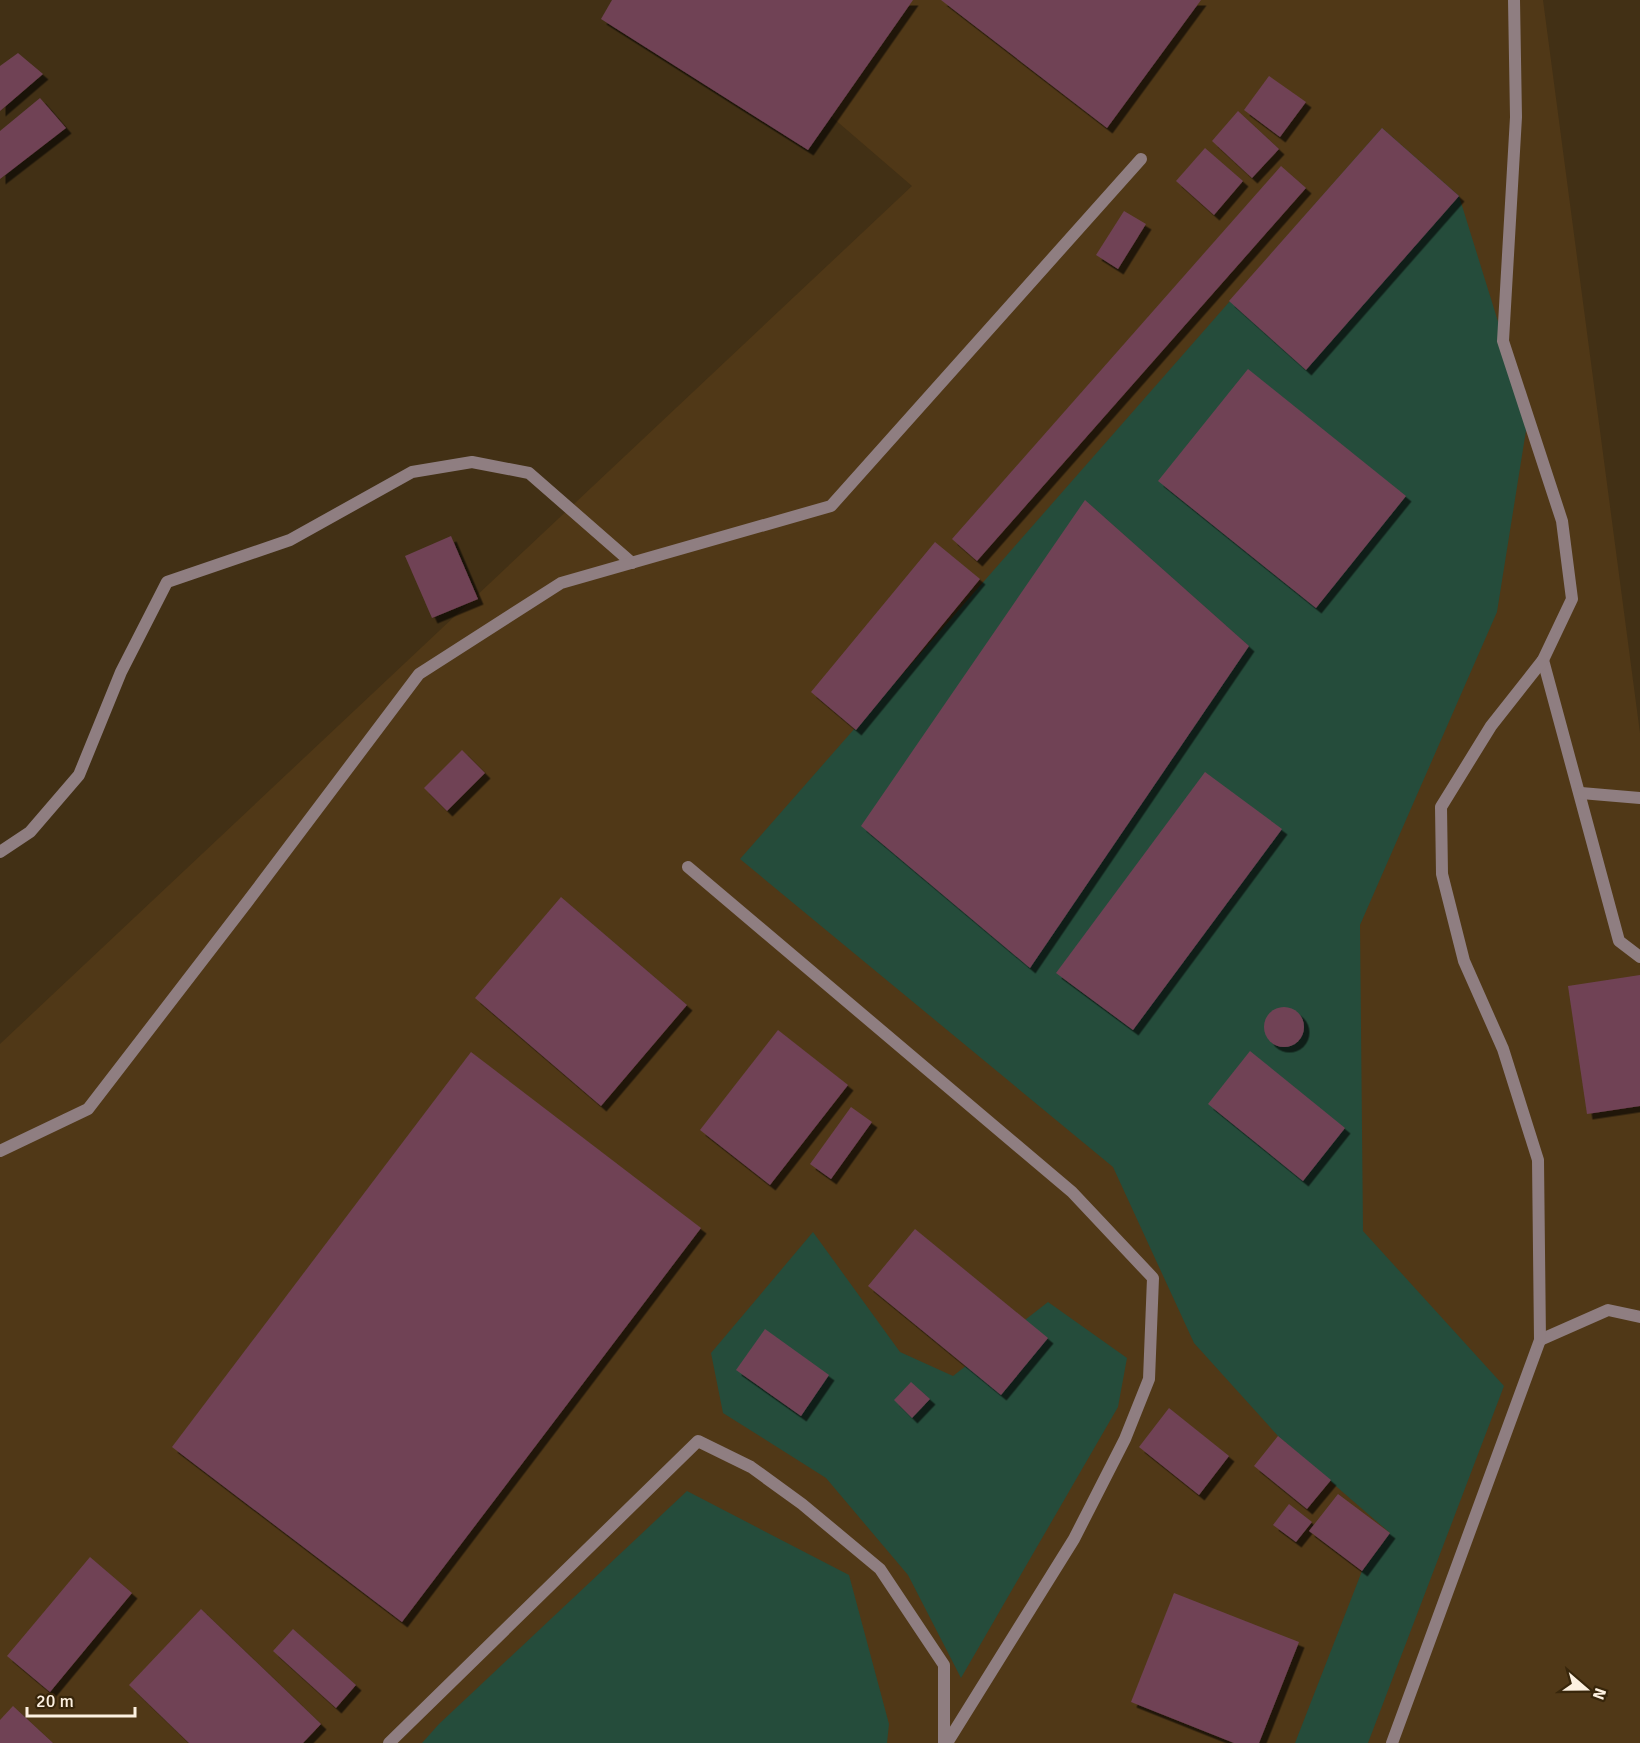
<svg xmlns="http://www.w3.org/2000/svg" width="1640" height="1743" viewBox="0 0 1640 1743" font-family="Signika,sans-serif">
<defs>
<filter id="shadow"><feDropShadow dx="5.5" dy="5.5" stdDeviation="0" flood-color="#0009"/></filter>
</defs>
<rect width="100%" height="100%" fill="#423015"/>
<path fill="#503817" d="M696,0H1543L1640,733V1743H0V1044L912,186Z"/>
<g fill="#254c3b">
<path d="M1382,128L1459,196L1528,418L1497,612L1360,925L1363,1231L1504,1386L1368,1743H1295L1362,1571L1390,1533L1278,1436L1194,1343L1113,1167L740,859Z"/>
<path d="M813,1232L900,1352L953,1376L1048,1302L1127,1358L1118,1407L961,1678L908,1575L826,1478L723,1413L711,1353Z"/>
<path d="M687,1491L849,1575L889,1724L887,1743H422L439,1724Z"/>
</g>
<g fill="#6f4355" filter="url(#shadow)">
<path d="M612,0H913L808,150L601,19Z"/>
<path d="M941,0H1201L1107,128Z"/>
<path d="M18,53L43,74L0,111V66Z"/>
<path d="M1269,76L1306,102L1280,137L1244,110Z"/>
<path d="M40,98L66,128L0,179V131Z"/>
<path d="M1238,111L1279,149L1252,178L1212,141Z"/>
<path d="M1382,128L1459,196L1306,370L1229,301Z"/>
<path d="M1205,148L1243,181L1214,215L1176,181Z"/>
<path d="M1281,166L1306,188L977,561L952,539Z"/>
<path d="M1124,211L1146,224L1118,269L1096,255Z"/>
<path d="M1248,369L1406,496L1316,608L1158,481Z"/>
<path d="M1085,500L1249,646L1030,968L861,826Z"/>
<path d="M451,536L478,599L432,618L405,556Z"/>
<path d="M935,542L980,579L856,730L811,692Z"/>
<path d="M462,750L485,773L447,811L424,788Z"/>
<path d="M1205,772L1282,829L1133,1030L1056,973Z"/>
<path d="M561,897L687,1005L601,1106L475,998Z"/>
<path d="M1640,975V1106L1587,1114L1568,986Z"/>
<circle cx="1284" cy="1027" r="20"/>
<path d="M778,1030L848,1085L770,1185L700,1130Z"/>
<path d="M1250,1051L1345,1128L1303,1181L1208,1104Z"/>
<path d="M471,1052L701,1228L402,1622L172,1447Z"/>
<path d="M851,1107L872,1122L831,1179L810,1164Z"/>
<path d="M915,1229L1048,1338L1001,1395L868,1286Z"/>
<path d="M765,1329L829,1375L801,1416L736,1370Z"/>
<path d="M911,1382L930,1399L912,1418L894,1400Z"/>
<path d="M1169,1408L1229,1456L1199,1495L1139,1447Z"/>
<path d="M1278,1436L1331,1480L1307,1509L1254,1466Z"/>
<path d="M1338,1494L1390,1533L1362,1571L1309,1531Z"/>
<path d="M1289,1504L1312,1522L1296,1542L1273,1525Z"/>
<path d="M90,1557L132,1593L50,1692L7,1656Z"/>
<path d="M1174,1593L1299,1642L1259,1743H1234L1131,1702Z"/>
<path d="M201,1609L321,1724L303,1743H189L129,1685Z"/>
<path d="M293,1629L356,1685L336,1708L273,1651Z"/>
<path d="M13,1706L53,1743H0V1720Z"/>
</g>
<g fill="none" stroke-linecap="round" stroke-linejoin="round">
<g stroke="#8f7e81" stroke-width="12">
<path d="M1543,660L1619,941L1640,957"/>
<path d="M1581,793L1640,798"/>
<path d="M0,852L30,832L79,775L121,672L167,582L290,540L412,472L472,462L529,473L632,563"/>
<path d="M688,867L1072,1192L1153,1278L1149,1379L1125,1439L1074,1539L947,1743"/>
<path d="M0,1151L88,1109L248,901L419,674L561,583L831,506L1141,159"/>
<path d="M1540,1340L1608,1310L1640,1317"/>
<path d="M389,1743L698,1441L751,1467L802,1504L880,1569L944,1665V1743"/>
<path d="M1392,1743L1540,1340L1538,1160L1503,1049L1464,961L1442,874L1441,807L1491,726L1543,660L1572,599L1562,521L1503,341L1516,117L1514,0"/>
</g>
</g>
<g transform="translate(1586 1689) rotate(110)" stroke="#38260b" stroke-width="4.5" paint-order="stroke">
<path d="M0-4.5L10 22L0 15L-10 22Z" fill="#fdf1e1"/>
<text y="-9" font-size="16" font-weight="bold" text-anchor="middle" fill="#fdf1e1">N</text>
</g>
<path d="M27 1707v9h108v-9" fill="none" stroke="#fdf1e1" stroke-width="3"/>
<text x="36" y="1707" font-size="18" fill="#fdf1e1" stroke="#38260b" stroke-width="4.5" paint-order="stroke">20 m</text>
</svg>
